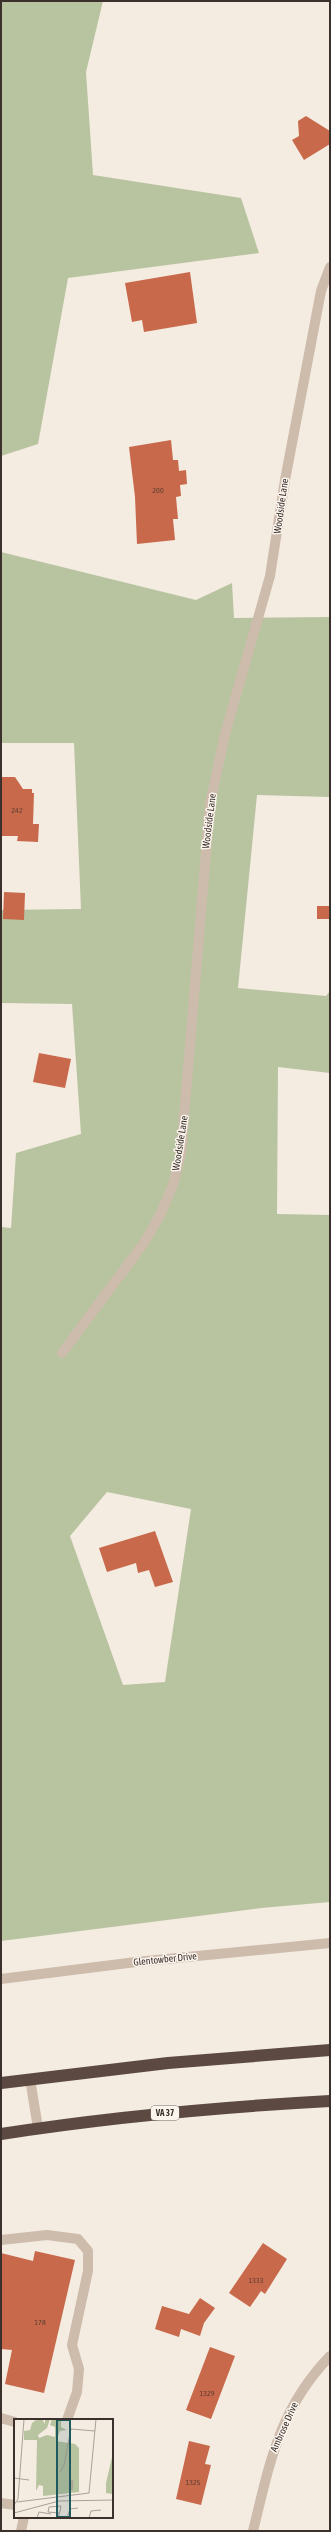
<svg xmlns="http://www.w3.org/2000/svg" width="331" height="2532" viewBox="0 0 331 2532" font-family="'Asap Condensed',sans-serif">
<rect width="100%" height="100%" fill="#f4ebe1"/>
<g fill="#b8c4a0" fill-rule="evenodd">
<path d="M1,1H103L86,72L93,175L241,198L259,253L68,278L38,444L1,456Z"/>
<path d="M1,552L196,600L232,583L234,618L330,617V797L257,795L238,988L326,996L330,991V1073L278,1067L277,1214L330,1215V1902L261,1908L1,1941V1227L11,1228L16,1153L81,1134L72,1004L1,1003V910L81,909L74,743H1ZM107,1492L191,1509L165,1682L123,1685L70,1536Z"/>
</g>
<g fill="#c8694b">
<path d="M306,116L330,131V144L304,160L292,140L299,136L298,121Z"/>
<path d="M190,272L197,323L144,332L142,320L132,322L125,283Z"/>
<path d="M171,440L173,460H178L179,471L186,470L187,484L180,485L181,496L176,497L178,519H173L175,540L137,544L135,497L129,447Z"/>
<path d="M1,777H15L23,789H32V793H34L33,824H39L38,842L17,841L18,836H1Z"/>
<path d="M4,892L25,893L24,920L3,919Z"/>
<rect x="317" y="906" width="13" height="13"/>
<path d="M39,1053L71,1059L65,1088L33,1082Z"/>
<path d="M155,1531L173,1582L155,1587L149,1570L138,1573L136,1563L107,1572L99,1548Z"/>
<path d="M263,2243L287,2259L265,2294L261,2291L250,2307L229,2293Z"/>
<path d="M35,2251L75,2260L44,2393L5,2384L12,2350L1,2349V2253L33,2261Z"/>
<path d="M200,2298L215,2308L204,2323L200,2336L181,2329L179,2337L155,2329L162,2306L189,2314Z"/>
<path d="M210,2347L235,2356L211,2419L186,2410Z"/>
<path d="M189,2441L210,2446L205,2464L211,2465L201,2505L176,2499Z"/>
</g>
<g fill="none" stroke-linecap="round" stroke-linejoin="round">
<g stroke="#cdbbac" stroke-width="10">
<path d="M30,2079L38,2128"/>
<path d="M1,2240L47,2235L78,2239L88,2251V2271L72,2345L79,2369L77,2392L67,2420"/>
<path d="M1,2418L15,2422"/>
<path d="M1,2503L15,2505"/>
<path d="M21,2531L24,2517"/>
</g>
<g stroke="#cdbbac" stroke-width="10">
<path d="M62,1353L144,1243L160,1215L173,1185L181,1153L210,804L225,734L270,576L285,480L321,291L330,267"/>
<path d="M1,1979L136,1962L330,1943"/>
<path d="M253,2531C270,2462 279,2409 330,2356"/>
</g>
<g stroke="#5c4a42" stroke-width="12">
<path d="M1,2083L168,2063L330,2050"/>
<path d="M1,2134C110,2117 220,2107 330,2101"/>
</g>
</g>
<g text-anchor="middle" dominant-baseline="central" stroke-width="3" stroke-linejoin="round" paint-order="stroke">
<g font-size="8" fill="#5e3e33">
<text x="158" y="490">200</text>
<text x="17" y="810">242</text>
<text x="256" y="2280">1333</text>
<text x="40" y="2322">178</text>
<text x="207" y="2393">1329</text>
<text x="193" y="2482">1325</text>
</g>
<rect fill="#fbf5ee" stroke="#756b66" stroke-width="1" x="151" y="2106" width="28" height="14" rx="3"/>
<g font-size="9" font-weight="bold" fill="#3b302b">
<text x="165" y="2113">VA 37</text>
</g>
<g font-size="10" fill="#3b302b" stroke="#fbf5ee">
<text transform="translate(281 506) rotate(-82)">Woodside Lane</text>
<text transform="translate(209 821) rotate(-83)">Woodside Lane</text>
<text transform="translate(180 1143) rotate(-81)">Woodside Lane</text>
<text transform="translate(165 1959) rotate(-6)">Glentowber Drive</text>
<text transform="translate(284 2427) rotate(-66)">Ambrose Drive</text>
</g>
</g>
<g transform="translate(14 2419)">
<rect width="99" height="99" fill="#f4ebe1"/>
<path d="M12,0H28L31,5V0H36L33,9L24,16L25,19L33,16L41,18V8L36,6L38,0H47V8L53,11L46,12L42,22L61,25L65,29V73L29,77V67L25,66L22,72L23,21H10V12L16,11L18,4L22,1ZM99,34V75L92,74V64Z" fill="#b8c4a0"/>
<path fill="none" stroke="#aaa098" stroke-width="1" d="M46,53L50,46L57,10L81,12M0,59L15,61M58,61L59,62L58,71L57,68ZM3,83L75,74L82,0M0,86L4,80L10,0M0,94L45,82L99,81M23,99L25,93L37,95M44,99L46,92L47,87L35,88L34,93L45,94M53,99L56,90L64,89M75,99L77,92L87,91"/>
<path fill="#1f5a5e" fill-opacity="0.15" stroke="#1f5a5e" stroke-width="2" d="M43,1H56V98H43Z"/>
<rect width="99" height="99" fill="none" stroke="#3b302b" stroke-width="2"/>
</g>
<rect width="331" height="2532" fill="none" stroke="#3b302b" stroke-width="4"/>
</svg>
